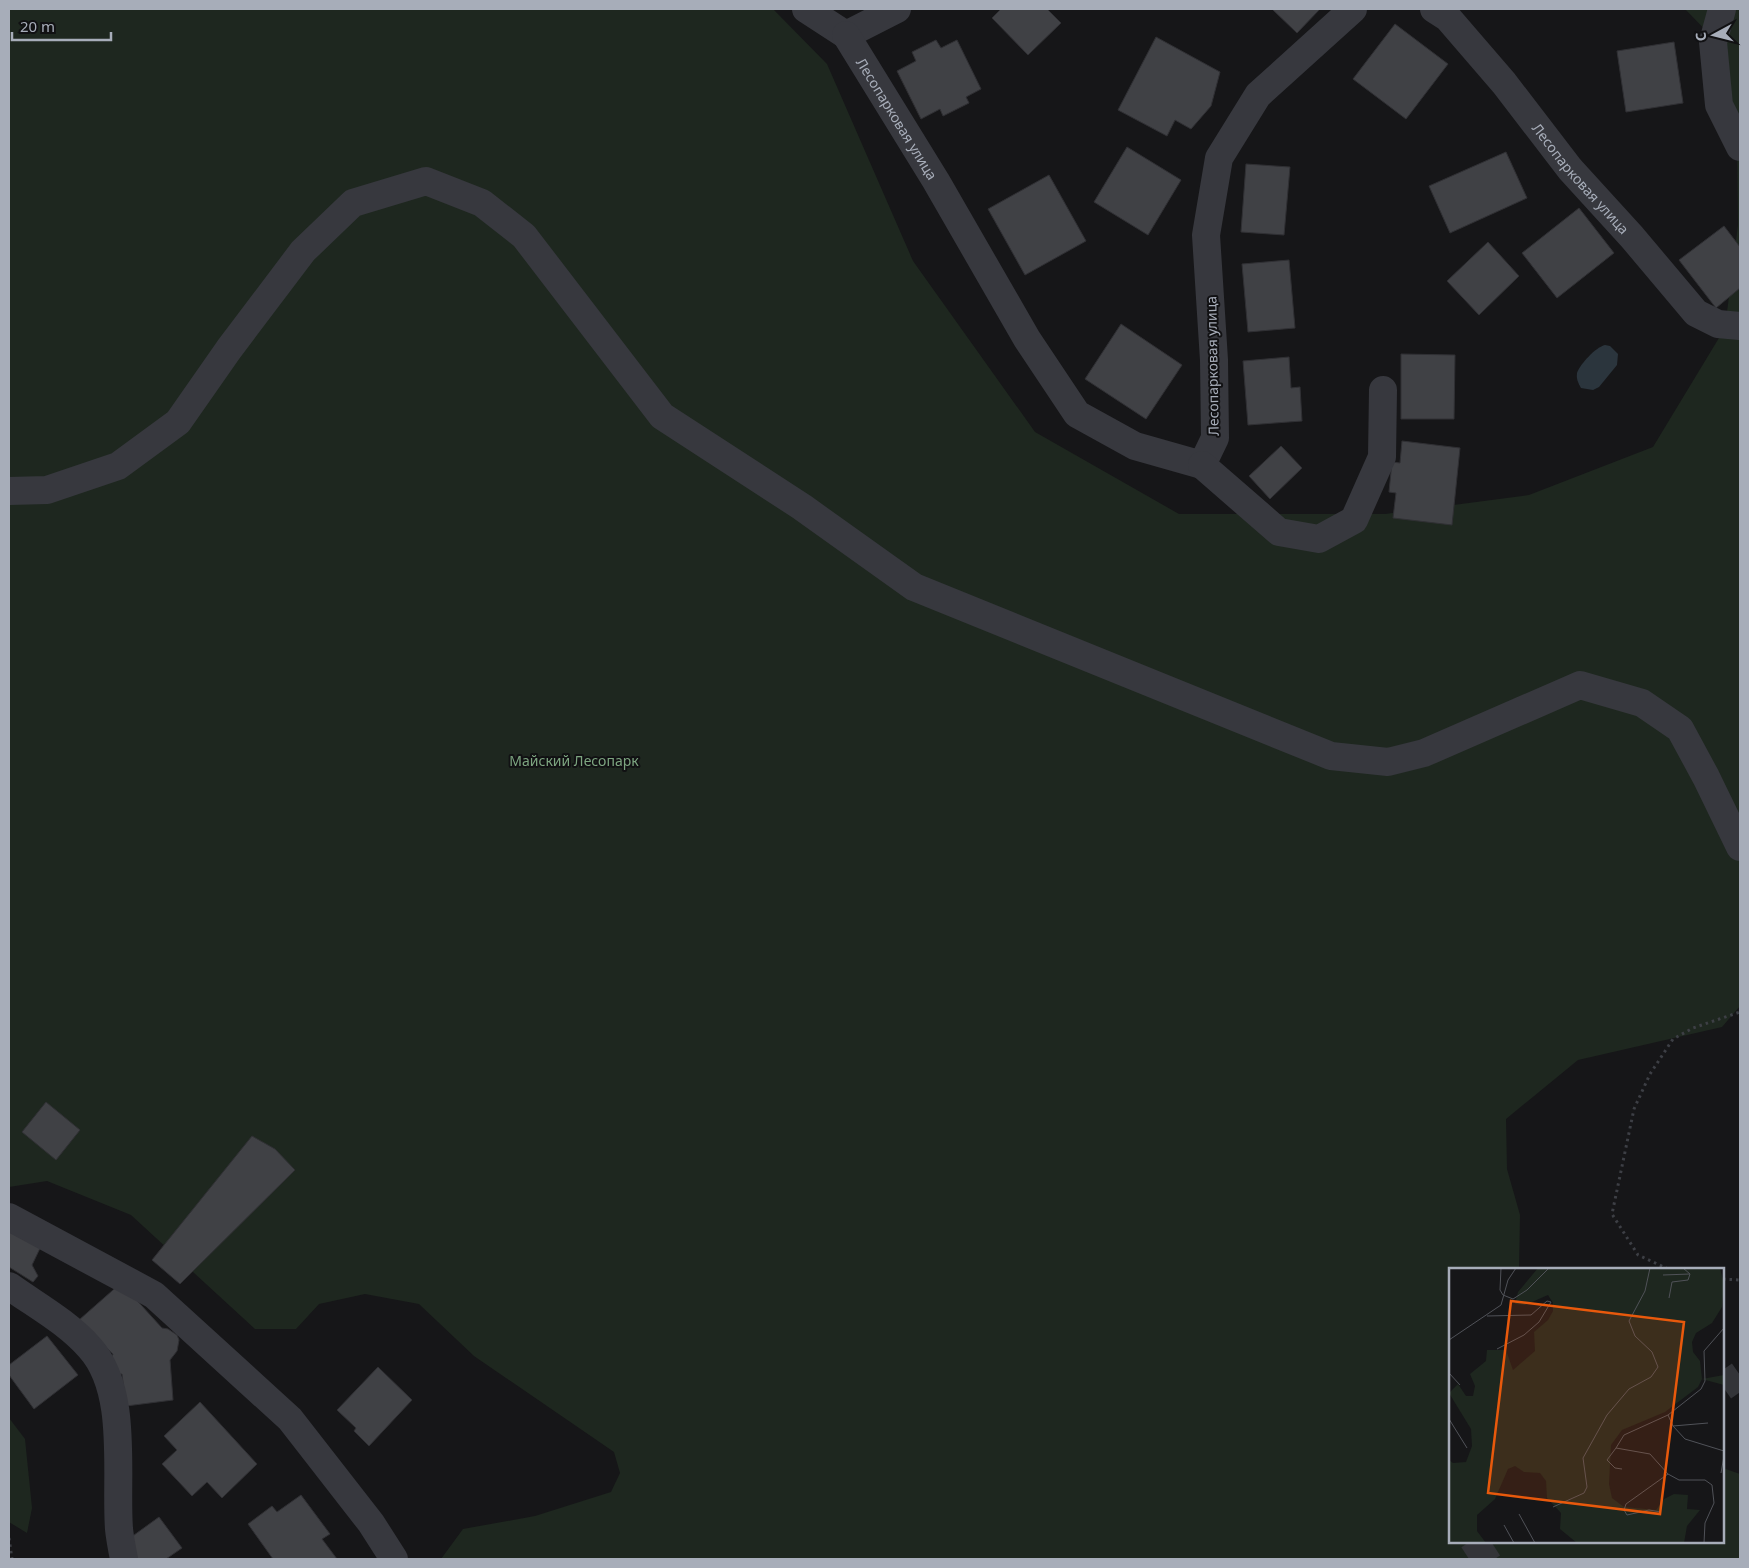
<svg xmlns="http://www.w3.org/2000/svg" width="1749" height="1568" viewBox="0 0 1749 1568" font-family="'Noto Sans',sans-serif">
<rect width="100%" height="100%" fill="#161618"/>
<g fill="#1e271f">
<path d="M9,9H773L827,64L913,261L1035,432L1179,514H1385L1529,495L1653,447L1725,328L1738,225L1737,128L1716,41L1685,9H1740V1006L1722,1027L1578,1060L1506,1119L1507,1169L1520,1215L1519,1268L1518,1269H1450V1542H1723V1468L1740,1474V1559H441L463,1529L535,1516L611,1492L620,1473L614,1452L474,1356L419,1304L365,1294L319,1304L296,1329H255L131,1215L47,1181L9,1187Z"/>
<path d="M9,1418L25,1439L32,1508L27,1533L9,1522Z"/>
</g>
<path fill="#2b353d" d="M1605,345L1610,346L1618,354L1617,365L1599,387L1593,390L1581,388C1578,383 1576,378 1577,373C1580,364 1596,347 1605,345Z"/>
<g fill="#404145" stroke="#303034">
<path d="M1001,9H1047L1061,23L1028,55L992,18Z"/>
<path d="M1272,9H1320L1297,33Z"/>
<path d="M1395,24L1448,64L1406,119L1353,79Z"/>
<path d="M1156,37L1220,72L1211,106L1191,129L1175,120L1167,136L1118,110Z"/>
<path d="M936,40L941,48L957,40L981,89L966,97L969,103L943,116L940,109L921,119L897,71L916,61L912,52Z"/>
<path d="M1674,42L1683,103L1626,112L1617,51Z"/>
<path d="M1127,147L1181,180L1148,235L1094,202Z"/>
<path d="M1506,152L1527,198L1450,233L1429,186Z"/>
<path d="M1246,164L1290,167L1284,235L1241,232Z"/>
<path d="M1049,175L1086,241L1025,275L988,209Z"/>
<path d="M1579,208L1614,253L1557,298L1522,253Z"/>
<path d="M1724,226L1740,247V288L1716,308L1679,260Z"/>
<path d="M1488,242L1519,276L1479,315L1447,281Z"/>
<path d="M1289,260L1295,328L1248,332L1242,264Z"/>
<path d="M1121,324L1182,365L1146,419L1085,379Z"/>
<path d="M1401,354L1455,355L1454,419H1401Z"/>
<path d="M1289,357L1291,388L1300,387L1302,421L1248,425L1243,361Z"/>
<path d="M1402,441L1460,448L1452,525L1393,518L1396,493L1389,492L1392,462L1400,463Z"/>
<path d="M1281,446L1302,468L1270,499L1249,476Z"/>
<path d="M46,1102L80,1130L56,1160L22,1132Z"/>
<path d="M252,1136L275,1149L295,1170L180,1284L152,1260Z"/>
<path d="M9,1229L43,1242L32,1265L38,1276L33,1282L9,1267Z"/>
<path d="M121,1283L162,1328L168,1329L177,1335L179,1340L177,1351L170,1360L173,1400L126,1406L122,1374H117L111,1360L113,1354L79,1320Z"/>
<path d="M47,1336L78,1375L34,1409L9,1375V1365Z"/>
<path d="M378,1367L412,1400L369,1446L354,1431L356,1428L337,1410Z"/>
<path d="M200,1402L257,1464L222,1498L207,1482L192,1496L162,1464L177,1450L164,1436Z"/>
<path d="M301,1495L330,1534L322,1539L337,1559H273L248,1524L272,1506L277,1512Z"/>
<path d="M159,1517L182,1548L166,1559H134L130,1538Z"/>
</g>
<g fill="none" stroke-linecap="round" stroke-linejoin="round">
<g stroke="#333438" stroke-width="28" stroke-dasharray="28 14" stroke-linecap="butt">
<path d="M1723,1387L1740,1375"/>
<path d="M1469,1559L1495,1542"/>
</g>
<g stroke="#3d3f45" stroke-width="3" stroke-dasharray="2.5 4" stroke-linecap="butt">
<path d="M1668,1269L1638,1255L1612,1214L1634,1109L1650,1074L1673,1039L1693,1028L1740,1012"/>
<path d="M1723,1279L1740,1280"/>
<path d="M9,1538L12,1559"/>
</g>
<g stroke="#37383e" stroke-width="28">
<path d="M806,9L846,35L897,9"/>
<path id="s1" d="M1434,9L1448,18L1504,83L1570,169L1632,237L1696,313L1718,324L1740,326"/>
<path d="M1722,9L1713,42L1719,105L1740,147"/>
<path id="s2" d="M846,35L936,181L1027,339L1077,414L1135,446L1202,465L1215,438L1214,360L1206,235L1219,158L1258,95L1353,9"/>
<path d="M1202,465L1279,532L1319,539L1354,520L1382,457L1383,390"/>
<path d="M9,491L47,490L118,466L178,422L229,349L303,251L353,203L426,181L482,203L524,236L662,416L802,507L914,587L1331,756L1388,762L1424,753L1580,685L1642,703L1680,729L1706,777L1740,847"/>
<path d="M9,1217L154,1295L290,1419L371,1523L394,1559"/>
<path d="M9,1286C37,1306 67,1322 90,1348C129,1391 115,1475 119,1529C120,1539 122,1549 124,1559"/>
</g>
</g>
<g text-anchor="middle" dominant-baseline="central" stroke-width="4" stroke-linejoin="round" paint-order="stroke">
<g font-size="14" fill="#a7adb9" stroke="#111113">
<text stroke="none"><textPath href="#s2" startOffset="98">Лесопарковая улица</textPath></text>
<text stroke="none"><textPath href="#s1" startOffset="225">Лесопарковая улица</textPath></text>
<text transform="translate(1212 366) rotate(-91)">Лесопарковая улица</text>
</g>
<g font-size="14" fill="#7da580" stroke="#111113">
<text x="574" y="760">Майский Лесопарк</text>
</g>
</g>
<g transform="translate(1449 1268)">
<rect width="275" height="275" fill="#161618"/>
<path d="M89,0H271L275,16L273,39L263,55L247,65L243,74L244,84L251,93L253,111L275,107V117L253,111L249,119L216,144L173,162L162,177L160,216L163,230L175,239L207,242L215,231L225,226L239,227L238,241L251,242L238,258L235,275H128L111,261L112,245L98,230L97,213L91,205L75,204L66,198L59,201L46,231L28,247V263L37,275H0V192L4,195L17,194L23,178L22,161L0,125L9,116L17,128H24L26,118L21,106L37,93L38,82H57L64,102L86,83L85,64L99,52L104,43V35L99,27L76,37L66,36L69,24Z" fill="#1e271f"/>
<path fill="none" stroke="#505258" stroke-width="1" d="M52,0L51,22L54,27L64,31L78,22L100,0M214,7L241,6L234,0M220,30L223,14L239,12L241,6M38,48L82,47L98,33L102,34L90,54L75,67L48,81M275,60L255,83L256,113L252,121L219,147L224,158L236,171L275,183M0,72L52,37L59,12L67,0M0,105L11,117M219,147L175,167L167,180L201,186L219,206L230,212H256L263,217L265,235L256,255L255,275M0,151L18,180M224,158L259,155M167,180L158,192L166,200L173,201M272,205L275,188M104,239L135,225L138,219L134,190L158,147L180,121L202,109L209,99L203,84L186,68L180,53L196,23L201,0M212,244L200,242L178,247L175,242L177,236L219,206M70,246L86,275M55,257L65,275"/>
<path fill="#e8590c" fill-opacity="0.15" stroke="#e8590c" stroke-width="2.5" d="M62,33L235,54L211,246L39,225Z"/>
<rect width="275" height="275" fill="none" stroke="#a7adb9" stroke-width="2.5"/>
</g>
<rect width="1749" height="1568" fill="none" stroke="#a7adb9" stroke-width="20"/>
<g transform="translate(1714 35) rotate(263)" stroke="#111113" stroke-width="4" paint-order="stroke">
<path d="M0-4L9 19L0 12L-9 19Z" fill="#a7adb9"/>
<text y="-8" font-size="14" font-weight="bold" text-anchor="middle" fill="#a7adb9">С</text>
</g>
<path d="M12 32v8h99v-8" fill="none" stroke="#a7adb9" stroke-width="2.5"/>
<text x="20" y="32" font-size="15" fill="#a7adb9" stroke="#111113" stroke-width="4" paint-order="stroke">20 m</text>
</svg>
